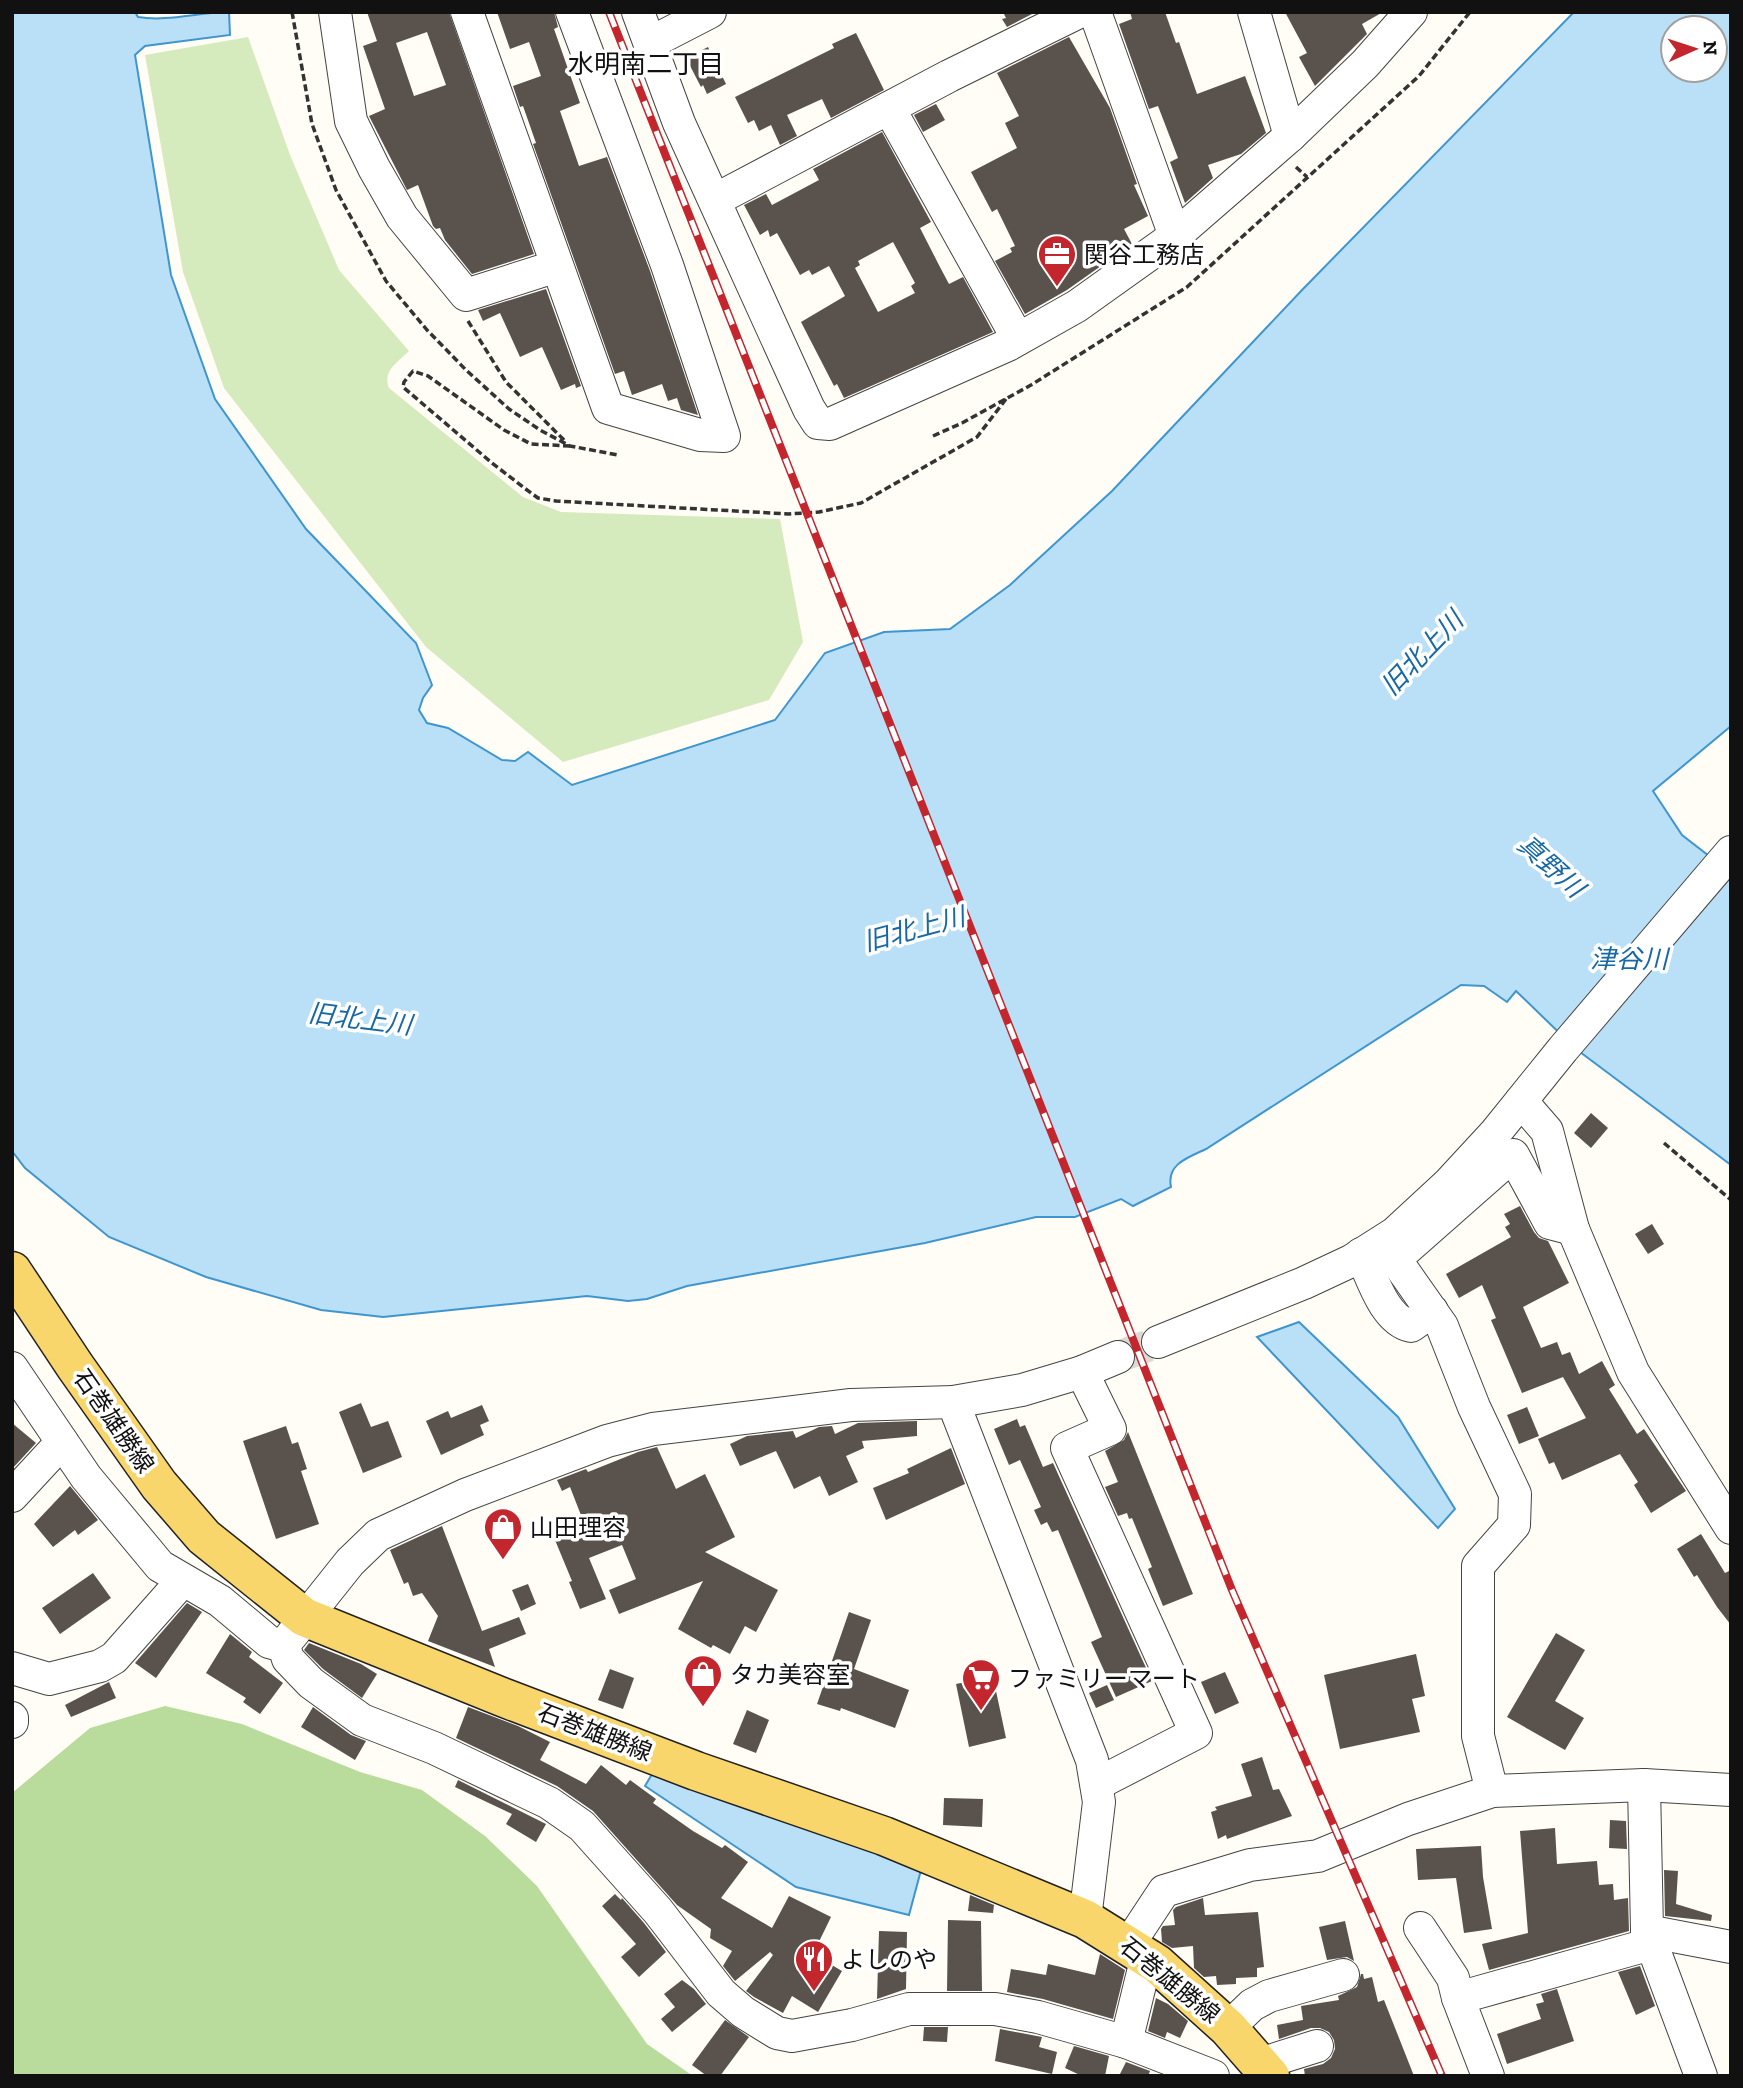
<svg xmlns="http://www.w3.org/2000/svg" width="1743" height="2088" viewBox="0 0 1743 2088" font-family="'Zilla Slab','Noto Sans JP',serif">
<rect width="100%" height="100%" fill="#fffdf5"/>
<path fill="#d5ebbd" d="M248,37L290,155L339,270L409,351C398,362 382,371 389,388L523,497L561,512L780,519L803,642L769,700L563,762L426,647L224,388L183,272L145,55Z"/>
<path fill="#b9dc9c" d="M165,1706L242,1724L360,1772L422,1790L485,1836L537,1886L647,2044L693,2076H12V1793L90,1728Z"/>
<g fill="#b9e0f7" stroke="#3f96cf" stroke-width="2" fill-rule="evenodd">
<path d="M12,12H135L138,17C168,22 199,12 229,12L230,35L145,46L135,55L171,275L215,399L306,529L416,643L432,685L423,698L419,710L427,723L448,728L502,760L515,761L528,752L572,785L775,720L825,653L884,632L950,629L1010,585L1112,491L1303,289L1574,12H1731V726L1653,791L1682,835L1731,873V1165L1576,1049L1516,991L1507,1002L1484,986L1461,985L1206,1149C1189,1157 1166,1164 1171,1187L1133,1206L1121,1199L1075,1217H1036L925,1243L687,1286L647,1299L628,1301L587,1296L383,1317L321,1310L206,1277L109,1237L25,1168L12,1151ZM1673,28H1715V70H1673Z"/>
<path d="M1299,1322L1398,1417L1455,1509L1438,1528L1257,1337Z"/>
<path d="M655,1769L921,1870L909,1915L796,1887L645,1786Z"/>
</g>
<g fill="#5a524d" fill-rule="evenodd">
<path d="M367,12H449L534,254L472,274L445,240L440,228L436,229L433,226L418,185L407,190L369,116L385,109L363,46L377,41ZM427,32L446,85L414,96L396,43Z"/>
<path d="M497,12H554L558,27L554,29L580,103L560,111L579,166L607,157L650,271L698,415L681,410L677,398L668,401L662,384L632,395L624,371L615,374L533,144L536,143L523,106L520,107L513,86L541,76L529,42L510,49Z"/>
<path d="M1003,12H1031L1032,14L1007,27L1002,19L1006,18Z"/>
<path d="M1130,12H1165L1176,43L1179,42L1197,94L1245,76L1266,133L1241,154L1208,165L1213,178L1185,203L1170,162L1178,158L1158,106L1149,109L1119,24L1132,19Z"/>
<path d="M1285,12H1383L1362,24L1367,34L1315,86L1299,57L1307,53Z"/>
<path d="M856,33L884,90L831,118L822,99L787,115L797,136L780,145L771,125L759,131L754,120L748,123L735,97L834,48L832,44Z"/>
<path d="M1069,37L1110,108L1137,184L1134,185L1148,216L1124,229L1132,244L1067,290L1025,314L995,261L1012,252L1010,248L1015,246L997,209L992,212L971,172L1017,148L1005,123L1019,116L997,73Z"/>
<path d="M708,47L726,84L707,94L703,85L701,87L686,58Z"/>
<path d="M936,104L945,120L923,132L914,115Z"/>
<path d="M882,132L931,222L920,228L941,269L949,284L963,277L993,332L844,398L837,384L834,386L801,322L845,296L829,266L812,275L809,270L800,275L777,233L770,237L768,230L760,235L744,205L766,194L772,205L819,180L813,169ZM893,242L915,283L911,286L915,293L878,312L855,268L860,265L858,261Z"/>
<path d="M546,289L581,386L576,388L575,384L561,390L542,347L520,357L500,313L483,321L478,310Z"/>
<path d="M1591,1113L1608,1128L1591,1148L1574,1133Z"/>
<path d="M1520,1206L1534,1232L1539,1238L1548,1241L1569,1283L1523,1307L1541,1348L1557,1342L1562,1355L1570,1352L1579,1374L1602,1361L1615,1385L1609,1389L1637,1434L1644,1429L1686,1491L1651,1513L1634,1485L1638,1482L1620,1454L1562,1480L1554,1462L1549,1464L1538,1439L1586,1418L1563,1377L1522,1393L1491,1320L1496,1318L1482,1285L1459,1298L1446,1274L1511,1237L1505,1227L1510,1224L1504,1214Z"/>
<path d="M1652,1224L1664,1244L1648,1254L1635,1234Z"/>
<path d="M361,1403L371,1427L388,1421L402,1457L363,1473L339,1412Z"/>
<path d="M482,1405L489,1421L480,1425L484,1435L441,1455L426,1421L448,1411L451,1418Z"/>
<path d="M1527,1407L1539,1436L1519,1444L1507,1415Z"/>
<path d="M1017,1419L1020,1427L1025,1425L1043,1467L1053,1463L1152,1681L1116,1697L1091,1642L1102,1637L1058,1530L1052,1532L1047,1522L1041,1525L1034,1510L1041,1507L1020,1460L1009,1465L994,1429Z"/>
<path d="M917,1421V1436L862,1441L864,1448L846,1456L858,1482L829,1496L820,1476L794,1489L776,1451L740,1466L730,1444L747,1436L793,1431L796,1438L819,1427L832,1426L835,1434L858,1423Z"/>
<path d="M12,1423L36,1443L12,1469Z"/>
<path d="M286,1426L292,1444L298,1442L307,1469L301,1471L319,1524L276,1539L243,1441Z"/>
<path d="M1128,1432L1193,1594L1163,1606L1148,1569L1152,1567L1132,1518L1129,1519L1127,1513L1118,1516L1105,1487L1118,1482L1105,1451L1124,1440Z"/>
<path d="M657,1447L676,1489L705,1474L735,1537L705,1552L778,1590L756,1632L745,1626L730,1654L713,1645L711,1648L678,1629L703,1581L619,1614L609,1590L636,1579L622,1545L589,1558L606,1599L580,1609L569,1582L572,1581L555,1540L586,1528L570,1487L562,1491L557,1480L586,1469L588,1472L638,1452Z"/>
<path d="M951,1448L965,1484L886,1520L873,1488L909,1473L907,1469Z"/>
<path d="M70,1486L98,1520L78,1535L75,1530L53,1547L34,1524Z"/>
<path d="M442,1526L482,1631L519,1617L526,1634L489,1649L495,1667L428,1641L438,1616L422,1593L413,1596L408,1582L404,1584L390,1550Z"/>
<path d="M1701,1534L1725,1573L1731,1570V1625L1717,1607L1697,1575L1694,1577L1677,1549Z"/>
<path d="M93,1573L111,1598L60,1634L42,1608Z"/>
<path d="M528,1584L536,1604L521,1611L512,1590Z"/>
<path d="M187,1603L202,1612L156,1678L135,1663Z"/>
<path d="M849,1612L871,1620L854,1669L909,1690L895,1728L841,1708L840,1711L817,1704Z"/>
<path d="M1556,1633L1585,1650L1555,1701L1584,1718L1565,1750L1507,1717Z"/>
<path d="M230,1634L252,1652L249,1657L283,1683L260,1714L243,1702L246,1698L206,1673Z"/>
<path d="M309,1643L361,1664L377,1674L362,1698L323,1669L304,1650Z"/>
<path d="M1416,1654L1425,1696L1412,1699L1420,1732L1340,1749L1324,1675Z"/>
<path d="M610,1669L634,1678L623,1709L598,1700Z"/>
<path d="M1225,1672L1239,1703L1215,1714L1201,1682Z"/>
<path d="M989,1677L992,1692L996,1691L1006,1738L969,1747L956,1684Z"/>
<path d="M109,1682L116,1698L71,1717L65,1705Z"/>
<path d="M1107,1685L1114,1700L1096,1708L1089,1693Z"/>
<path d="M313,1707L351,1735L366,1741L355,1760L301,1727Z"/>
<path d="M468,1707L518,1726L550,1742L540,1760L586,1784L601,1765L626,1785L630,1780L656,1799L653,1803L693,1831L722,1848L725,1845L748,1862L721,1898L772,1928L789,1896L831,1917L813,1954L842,1971L818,2012L792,1996L783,2013L754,1997L746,1991L773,1955L770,1952L735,1981L723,1966L732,1951L710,1938L711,1929L677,1905L593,1811L557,1786L456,1738Z"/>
<path d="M747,1710L769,1720L756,1753L733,1744Z"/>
<path d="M1262,1757L1273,1790L1279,1789L1292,1816L1227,1839L1226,1835L1218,1839L1211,1812L1217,1810L1215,1807L1252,1796L1241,1764Z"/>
<path d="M458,1780L546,1824L536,1842L506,1824L512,1814L455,1787Z"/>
<path d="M944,1798L983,1799L982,1827L943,1825Z"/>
<path d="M1610,1820L1626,1821L1627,1849L1609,1848Z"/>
<path d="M1555,1828L1557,1864L1597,1861L1599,1885L1613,1884L1614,1900L1628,1898L1629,1931L1489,1970L1482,1944L1528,1933L1520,1831Z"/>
<path d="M1481,1846L1483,1877L1492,1929L1464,1933L1456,1878L1418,1880L1416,1849Z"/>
<path d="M1664,1870L1678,1871L1676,1904L1712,1915L1711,1921L1665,1916Z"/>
<path d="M615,1894L621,1900L622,1898L644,1923L666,1952L639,1977L621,1957L636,1944L602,1906Z"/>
<path d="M970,1895L994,1905L993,1913L968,1911Z"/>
<path d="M1203,1898L1205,1915L1258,1912L1264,1967L1257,1968V1977L1236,1978V1984L1217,1985L1216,1976L1204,1977L1194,1968L1193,1946L1172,1948L1162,1942L1161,1929L1163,1926L1175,1925L1173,1910L1176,1907Z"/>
<path d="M948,1920L981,1921L982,1991H947Z"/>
<path d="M1345,1921L1354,1961L1347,1957L1327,1960L1319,1927Z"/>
<path d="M879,1931L907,1932L906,1989L877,1999Z"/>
<path d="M1100,1954L1125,1970L1113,2019L1043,1999L1007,1992L1011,1969L1046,1975L1048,1964L1095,1975Z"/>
<path d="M1640,1966L1655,2006L1636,2015L1618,1972Z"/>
<path d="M1361,1974H1363L1364,1979L1372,1977L1378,2002L1384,2000L1414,2076H1305L1304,2069L1323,2064L1331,2058L1335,2049L1334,2040L1329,2032L1320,2028H1311L1279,2039L1277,2025L1303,2020L1301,2006L1339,2000L1338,1996L1357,1987Z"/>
<path d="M682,1980L694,1989L706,2004L672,2032L661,2019L675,2007L664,1994Z"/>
<path d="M1557,1989L1574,2041L1507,2064L1497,2034L1541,2019L1536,2004L1544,2002L1541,1994Z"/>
<path d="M1156,1998L1168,2004L1188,2021L1180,2038L1167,2032L1165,2038L1148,2031Z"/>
<path d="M725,2020L749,2037L720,2076H707L692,2065Z"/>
<path d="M924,2027H948L947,2042L923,2041Z"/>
<path d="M1000,2029L1042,2037L1039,2047L1057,2052L1052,2074L995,2061Z"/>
<path d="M1074,2046L1109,2056L1105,2076H1082L1065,2068Z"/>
<path d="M1126,2062L1150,2071L1148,2076H1119Z"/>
</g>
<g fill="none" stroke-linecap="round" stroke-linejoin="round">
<path stroke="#dbdad3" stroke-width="32" stroke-dasharray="32 16" stroke-linecap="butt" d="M1118,1357L1158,1342"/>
<defs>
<g id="minor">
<path d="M335,12L351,121L374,168L402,217L466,295L557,266"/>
<path d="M467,12L608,408L700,435L724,436L667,265L572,12"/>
<path d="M638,12L679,123L809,409L818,423L830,424L1008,345L1077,306L1175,236L1290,136L1365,64L1411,12"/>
<path d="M1095,12L1175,236"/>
<path d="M1254,12L1290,136"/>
<path d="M650,43L710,12"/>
<path d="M889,108L1018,339"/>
<path d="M715,200L949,76L1079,12"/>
<path d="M1521,1101L1547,1131L1573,1229L1633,1372L1731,1528"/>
<path d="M1361,1254C1372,1277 1384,1320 1411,1326L1432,1311"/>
<path d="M1158,1342L1304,1283L1351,1261L1395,1233L1448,1184L1496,1132L1563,1049L1731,852"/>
<path d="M12,1368L86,1477L160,1566L220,1601L269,1642L284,1646"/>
<path d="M1082,1372L1110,1429L1067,1448L1196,1733L1097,1784"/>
<path d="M953,1402L1092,1760L1099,1802L1085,1919"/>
<path d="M12,1496L62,1442"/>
<path d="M291,1636L350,1562L378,1535L465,1495L607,1441L653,1429L851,1405L953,1402L1022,1390L1082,1372L1118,1357"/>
<path d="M284,1646L288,1659L311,1683L362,1720L434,1748L549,1803L582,1826L658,1911L721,1993L743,2012L777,2033L792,2036L852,2025L909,2009H995L1038,2017L1126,2042L1213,2076"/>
<path d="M12,1668L49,1679L100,1666L114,1658L183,1580"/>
<path d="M12,1718V1722"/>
<path d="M1644,1785L1647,1931L1701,2076"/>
<path d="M1492,1791L1478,1736V1566L1514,1525L1515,1494L1474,1407L1442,1326L1395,1259L1513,1155L1550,1223L1573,1229"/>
<path d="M1420,1928L1453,1978L1458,1998L1488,2076"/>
<path d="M1647,1931L1731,1947"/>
<path d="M1129,1944L1164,1891L1250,1865L1318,1856L1408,1819L1492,1791L1644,1785L1731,1790"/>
<path d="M1458,1998L1651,1944"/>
<path d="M1228,2028L1252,2005L1269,1996L1343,1975"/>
<path d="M1126,2042L1147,1956"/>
<path d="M1260,2064L1317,2046"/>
</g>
<path id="major" d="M12,1271L75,1366L159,1485L204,1537L304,1617L502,1697L696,1771L884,1836L1085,1919L1157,1964L1228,2028L1270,2076"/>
</defs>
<use href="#minor" stroke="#444" stroke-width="34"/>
<use href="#major" stroke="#222" stroke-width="41"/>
<g stroke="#333" stroke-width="3.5" stroke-dasharray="7 3.5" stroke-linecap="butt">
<path d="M292,12L312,124L336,190L386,281L427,330L466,370L509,409L540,430L570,446L618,455"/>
<path d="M1296,167L1307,177"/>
<path d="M468,321L506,382L566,442"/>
<path d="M933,436L962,423L1031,385L1187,287L1419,76L1470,12"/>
<path d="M570,446L531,444L504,430L428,376L413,371L404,382L403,387L492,463L527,490L538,498L556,501L789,514L819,512L861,503L977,437L1006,399"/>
<path d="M1664,1143L1731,1200"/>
</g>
<use href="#minor" stroke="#fff" stroke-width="32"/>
<use href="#major" stroke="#f9d66b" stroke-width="38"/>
<defs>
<path id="rail" d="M609,12L1232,1590L1442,2076"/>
</defs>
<use href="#rail" stroke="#c4262e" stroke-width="8"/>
<use href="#rail" stroke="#fff" stroke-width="5" stroke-dasharray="16" stroke-linecap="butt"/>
</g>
<defs>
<symbol id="office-pin" viewBox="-11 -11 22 30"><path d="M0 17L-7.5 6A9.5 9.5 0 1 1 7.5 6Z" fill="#c4262e" stroke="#fff"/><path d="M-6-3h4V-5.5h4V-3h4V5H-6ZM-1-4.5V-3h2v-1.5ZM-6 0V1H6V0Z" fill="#fff"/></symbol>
<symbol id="shop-pin" viewBox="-11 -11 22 30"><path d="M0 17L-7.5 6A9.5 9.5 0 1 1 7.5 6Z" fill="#c4262e" stroke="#fff"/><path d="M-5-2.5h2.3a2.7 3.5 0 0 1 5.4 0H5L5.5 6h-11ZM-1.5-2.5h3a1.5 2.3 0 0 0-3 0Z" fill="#fff"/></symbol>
<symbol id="supermarket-pin" viewBox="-11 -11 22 30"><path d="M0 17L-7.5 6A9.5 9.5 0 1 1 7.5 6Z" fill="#c4262e" stroke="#fff"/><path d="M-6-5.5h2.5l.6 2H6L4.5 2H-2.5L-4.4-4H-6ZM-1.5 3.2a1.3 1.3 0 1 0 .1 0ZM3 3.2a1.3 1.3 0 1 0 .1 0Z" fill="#fff"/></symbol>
<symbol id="restaurant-pin" viewBox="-11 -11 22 30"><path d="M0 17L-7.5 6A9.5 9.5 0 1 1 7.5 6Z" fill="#c4262e" stroke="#fff"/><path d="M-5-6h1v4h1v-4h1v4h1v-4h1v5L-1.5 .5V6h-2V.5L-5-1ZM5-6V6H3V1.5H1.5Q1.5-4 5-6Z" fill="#fff"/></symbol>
</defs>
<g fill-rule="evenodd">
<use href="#office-pin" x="1035" y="232" width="44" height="60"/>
<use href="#shop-pin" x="481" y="1505" width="44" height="60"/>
<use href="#shop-pin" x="681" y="1652" width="44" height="60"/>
<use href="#supermarket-pin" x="959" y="1656" width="44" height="60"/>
<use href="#restaurant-pin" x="792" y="1937" width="44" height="60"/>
</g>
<g text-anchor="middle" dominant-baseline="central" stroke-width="7" stroke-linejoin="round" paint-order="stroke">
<g font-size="24" fill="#111" stroke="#fff" text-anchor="start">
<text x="1084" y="254">関谷工務店</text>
<text x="530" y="1527">山田理容</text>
<text x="730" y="1674">タカ美容室</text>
<text x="1008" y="1678">ファミリーマート</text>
<text x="841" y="1959">よしのや</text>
</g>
<g font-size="24" fill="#111" stroke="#fff">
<text transform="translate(114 1421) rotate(55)">石巻雄勝線</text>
<text transform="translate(595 1732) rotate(21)">石巻雄勝線</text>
<text transform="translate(1170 1980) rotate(39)">石巻雄勝線</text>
</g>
<g font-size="26" fill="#111" stroke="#fff">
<text x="646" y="64">水明南二丁目</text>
</g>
<g font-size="26" font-style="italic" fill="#1768a6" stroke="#fff">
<text transform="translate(1422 653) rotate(-46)">旧北上川</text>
<text transform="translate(1551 866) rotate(42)">真野川</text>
<text transform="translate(914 929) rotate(-15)">旧北上川</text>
<text x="1629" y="959">津谷川</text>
<text transform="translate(360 1019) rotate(7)">旧北上川</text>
</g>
</g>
<rect width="1743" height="2088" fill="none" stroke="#111111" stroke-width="28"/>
<g transform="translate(1694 49) rotate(87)"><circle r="33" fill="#ffffff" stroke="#a0a0a0" stroke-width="2"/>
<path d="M0-5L12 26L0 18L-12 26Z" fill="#c4262e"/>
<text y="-10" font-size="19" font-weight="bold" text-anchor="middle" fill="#111111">N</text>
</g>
</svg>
